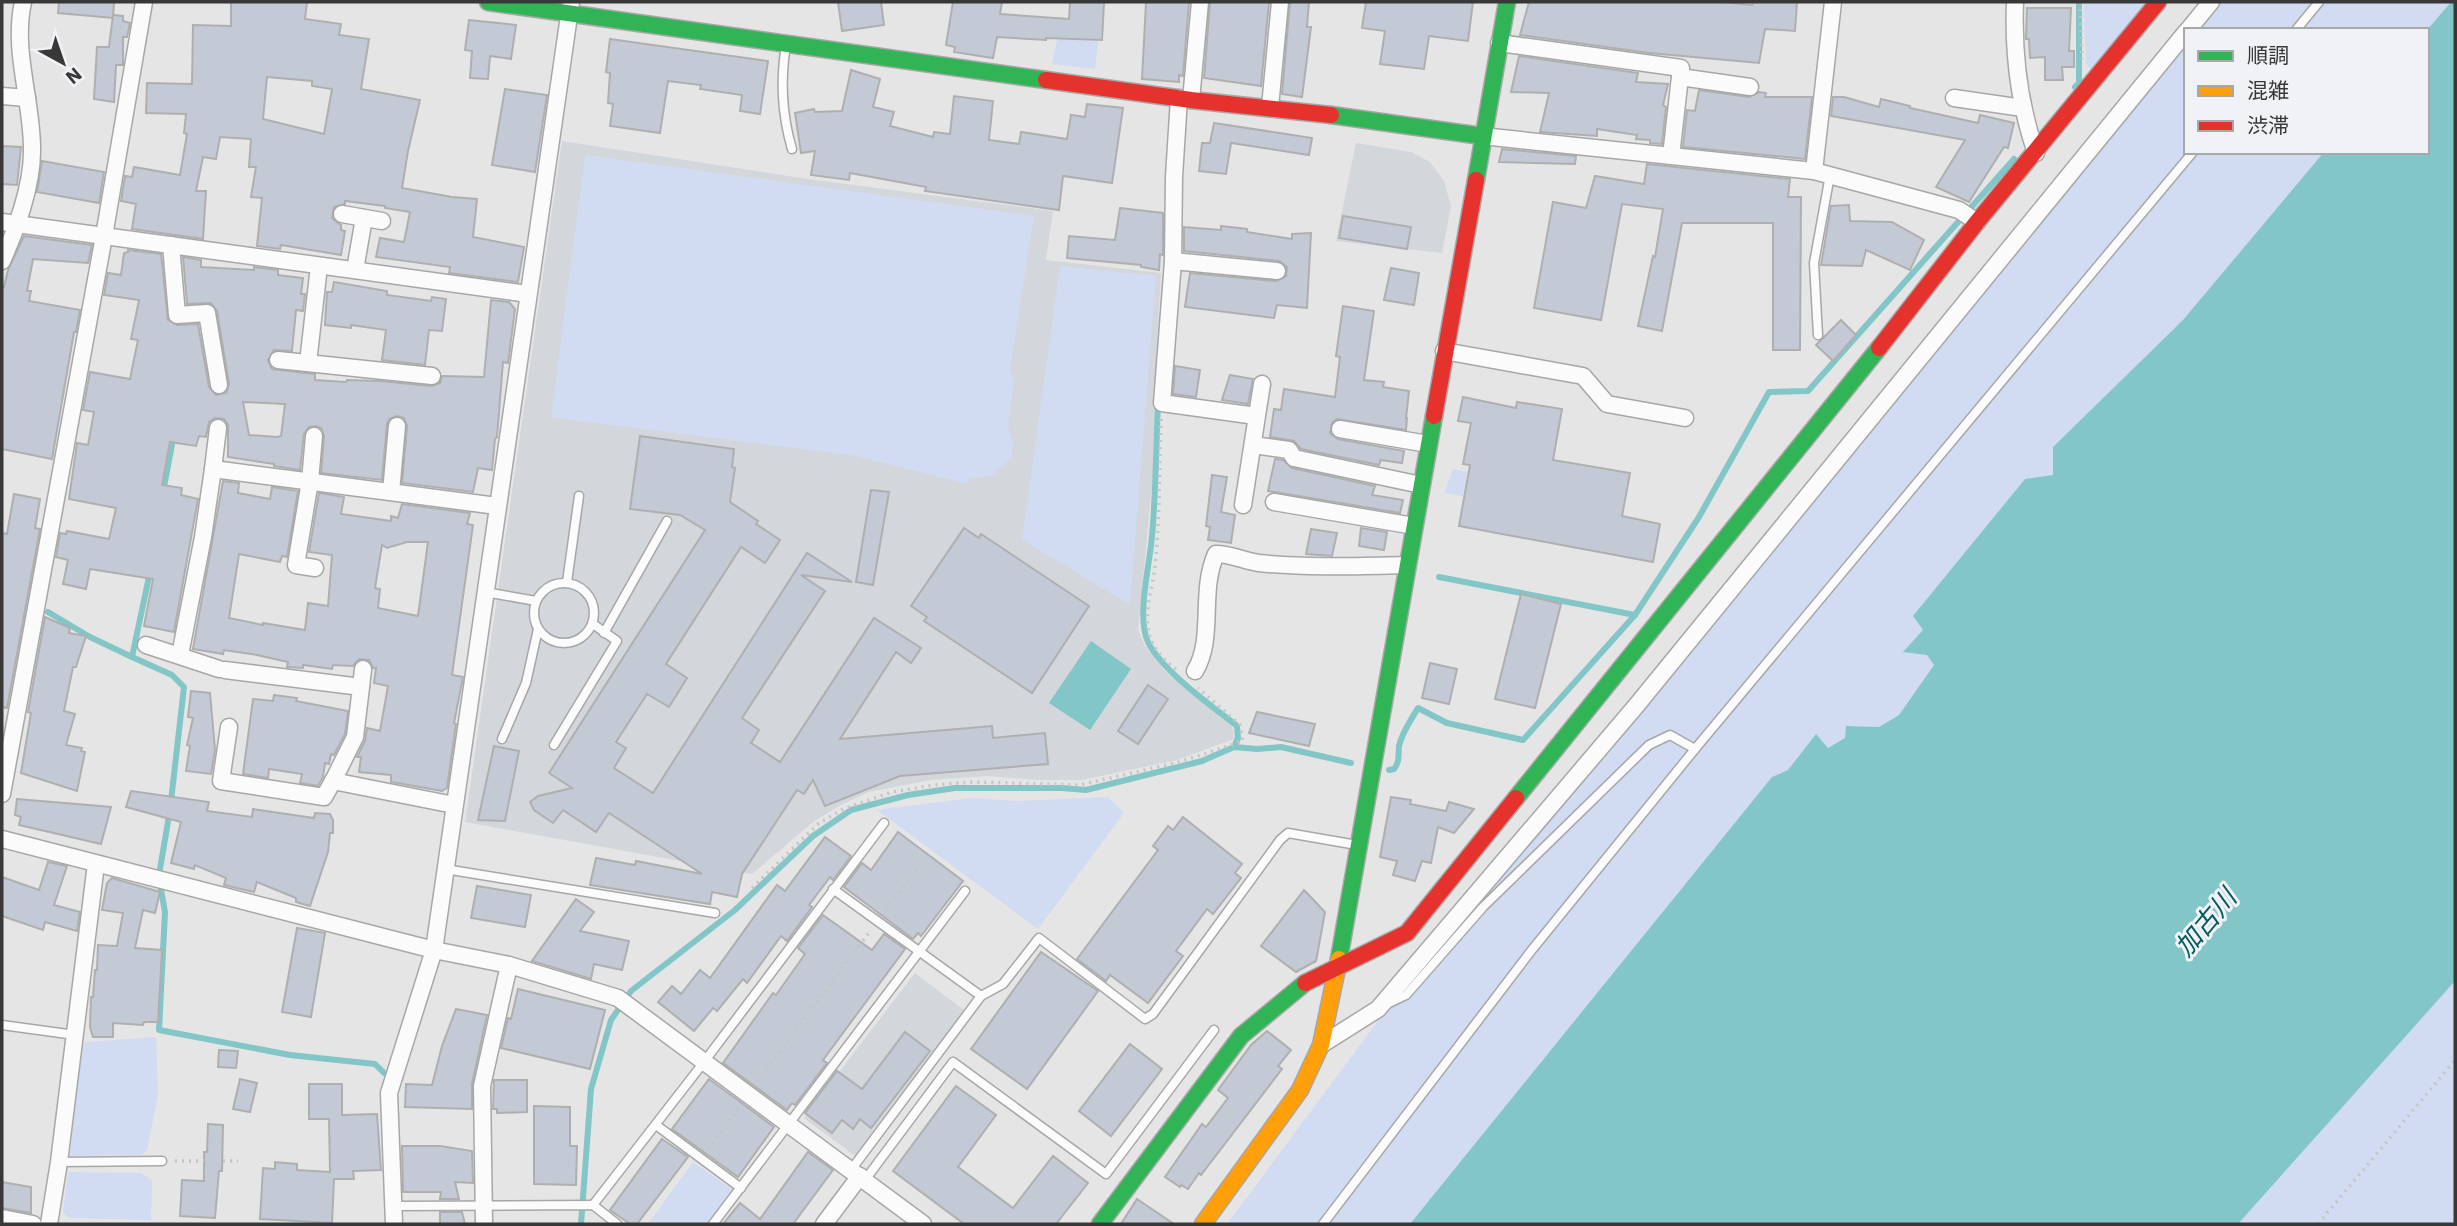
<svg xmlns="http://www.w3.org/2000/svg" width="2457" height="1226" viewBox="0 0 2457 1226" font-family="'IBM Plex Sans','Noto Sans JP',sans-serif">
<rect width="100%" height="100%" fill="#e5e5e6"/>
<g fill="#d3d6db">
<path d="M562,141L808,179L1053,211L1046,260L1161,273L1155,381L1153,474L1138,630L1145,646L1166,672L1232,725L1234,739L1177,760L1082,780H1038L987,776L931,780L869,792L839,806L813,822L752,874L465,822Z"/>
<path d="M1356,143L1411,152L1430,162L1444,181L1451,206L1442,253L1336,241Z"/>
<path d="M915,973L965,1011L855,1156L804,1118Z"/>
</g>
<g fill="#d1dcf2">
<path d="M2083,2H2150L2093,71L2086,64Z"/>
<path d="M2219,2H2451L2427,30H2196Z"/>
<path d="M1059,31L1099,34L1095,69L1052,64Z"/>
<path d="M2186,42V152H2324L2183,320L2053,447V475L1914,617L1923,630L1927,655L1934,665L1899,715L1879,727L1846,726L1845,738L1828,748L1816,734L1788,770L1772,777L1410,1224H1227L1386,1010Z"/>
<path d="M585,155L1034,216L1010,369L1014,380L1008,428L1013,441L1012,457L992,476L969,478L968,484L856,456L551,417Z"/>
<path d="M1060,266L1156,276L1130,605L1022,540Z"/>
<path d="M1453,469L1467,472L1463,496L1444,493Z"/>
<path d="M1108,797L1124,813L1038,929L877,810L971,798L1019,801Z"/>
<path d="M2455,981V1224H2238Z"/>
<path d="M156,1037L158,1095L147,1150L141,1155L70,1156L81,1045L86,1042Z"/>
<path d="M693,1162L733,1190L708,1224H648Z"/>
<path d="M68,1172L141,1173L152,1180L151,1220L68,1218L63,1211Z"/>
</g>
<g fill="#82c6c7">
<path d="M2451,2H2455V981L2238,1224H1410L1772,777L1788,770L1816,734L1828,748L1845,738L1846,726L1879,727L1899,715L1934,665L1927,655L1903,652L1923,630L1913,616L2025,479L2053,475V447L2183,320L2324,152H2427V30Z"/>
<path d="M1091,641L1131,669L1090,730L1049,703Z"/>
</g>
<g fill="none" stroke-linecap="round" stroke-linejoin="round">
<g stroke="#82c6c7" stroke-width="6">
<path d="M2075,87L2079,83V2"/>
<path d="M1158,402C1156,447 1156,492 1152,536C1150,565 1136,616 1148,642C1162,671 1212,706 1237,726L1238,738L1234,747"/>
<path d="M163,492L174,434"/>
<path d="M150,572L132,657L172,675L184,687L170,810L160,869"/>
<path d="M1439,577L1635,615L1699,517L1769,392L1808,391L2014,159"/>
<path d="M48,612L90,637L132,657"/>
<path d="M1389,770L1394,769C1400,761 1398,756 1399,746C1402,732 1411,720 1418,708L1447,723L1523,740L1635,615"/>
<path d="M161,890L165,912L159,1030L290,1055L375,1064L384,1073"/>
<path d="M581,1224L591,1089L611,1020L631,991L735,910L813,836L851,810L908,795L955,788H1062L1086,790L1202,761L1234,747L1257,749L1281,747L1351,763"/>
</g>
</g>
<g fill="#c3c9d5" stroke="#afafb0" stroke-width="2" fill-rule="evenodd">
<path d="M59,2H114L113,18L58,13Z"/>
<path d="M231,2H307L305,19L341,24L339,35L369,39L361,89L420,100L408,151L402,188L452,197L477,199L473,237L524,247L518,282L449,273L450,267L376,257L380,238L404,242L410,212L385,208V206L345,201V204L334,207L332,218L341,225V230L345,231L341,255L281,245L280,249L257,246L262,198L251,197L256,167H249L251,139L220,137L216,159L203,157L196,191H206L203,239L132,229L136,204L121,201L125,176L132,177L134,167L180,175L187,134L184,133L186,114L146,113L147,83L192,84L193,25L231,26ZM267,77L312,81V86L332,89L324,134L263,119Z"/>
<path d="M838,2H881L884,25L842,31Z"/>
<path d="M953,2H1002L1000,14L1069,19L1070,2H1104L1102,40L1046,38V40L997,37L993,58L954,52L955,47L946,45Z"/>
<path d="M1146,2H1189L1183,76L1179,75V82L1142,79Z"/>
<path d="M1210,2H1269L1261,86L1204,78Z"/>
<path d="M1290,2H1309L1307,27H1311L1302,97L1282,94Z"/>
<path d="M1366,2H1473L1468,41L1429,36L1424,69L1380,64L1385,31L1362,28Z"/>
<path d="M1529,2H1722L1752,5L1753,2H1797L1795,31L1765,29L1759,63L1649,53L1520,35Z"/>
<path d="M2027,8H2071L2069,51H2074V67H2062L2063,80H2045V57L2030,58L2029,39H2026Z"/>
<path d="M113,15L123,16V21L130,23L127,37H123V65H116L114,102L94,99L97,47H109Z"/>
<path d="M469,20L516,25L511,59L490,56L488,79L470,78L472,51L465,50Z"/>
<path d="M610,39L768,61L760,114L740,111L742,95L700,89L701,85L668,81L660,133L610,126L613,104L608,103L610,73L606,72Z"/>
<path d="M1519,56L1638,73L1636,82L1668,84L1663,105L1666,107L1662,144L1650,143V140L1636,139L1637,135L1597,129V136L1540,132L1549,93L1511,92Z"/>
<path d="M851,70L880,79L873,107L894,112L890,126L933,137L934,132L950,134L954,96L993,101L989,140L1019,144L1021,132L1067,139L1071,115L1085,117L1087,104L1123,108L1112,183L1063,176L1059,210L925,191L926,187L850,173L849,180L811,175L815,151L801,153L795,113L814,109L815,112L842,111Z"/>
<path d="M505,89L547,95L535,172L492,165Z"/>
<path d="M1699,90L1749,97L1759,92L1766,93L1765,97H1812L1805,159L1683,147L1687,110L1695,111Z"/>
<path d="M1833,97H1844L1879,107L1881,99L1910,106V108L1978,123L1980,115L2014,123L2008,148L2004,147L1969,202L1936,187L1965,140L1831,116Z"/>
<path d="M1214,123L1312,138L1309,155L1231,143L1226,174L1199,171L1202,143H1210Z"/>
<path d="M2,146L21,147L17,185L2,184Z"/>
<path d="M1502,149L1576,156L1575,164L1499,162Z"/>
<path d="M42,161L104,172L99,203L37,192Z"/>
<path d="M1647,164L1790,179L1788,197H1801L1800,350H1773V223H1682L1662,331L1638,326L1653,256L1655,257L1663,209L1622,204L1601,320L1534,308L1553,202L1586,208L1595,176L1644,184Z"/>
<path d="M1849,205L1850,221L1892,222L1924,240L1910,270L1866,250L1862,266L1821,265L1831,206Z"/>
<path d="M1120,208L1163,213V255L1160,254L1159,270L1141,267V265L1067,258L1069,236L1115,240Z"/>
<path d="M1343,216L1411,227L1407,249L1339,238Z"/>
<path d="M1221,226L1247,229V232L1292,239V234L1311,233L1307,308L1277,305L1274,318L1185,307L1190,273L1276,281L1286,276L1287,267L1279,261L1184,251V227L1221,230Z"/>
<path d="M24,236L92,245L88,263L33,259L27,291H31L29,301L80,310L76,332H74L52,459L2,449V286L4,287L8,270Z"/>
<path d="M128,250L161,254L168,320L177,325L198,324L209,387L216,395L226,393L229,384L217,311L211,303L187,304L183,257L201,260V267L254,270V267L278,270V275L303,278L301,294H305L303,311L296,310L292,351L274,350L268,360L272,369L315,374V380L346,382L347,380L380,381L431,386L440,383L442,376L484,377L491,300L509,302L515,309L508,363L503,362L497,437L495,439L492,470L478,468L473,492L402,483L407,426L404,418L397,416L389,419L387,424L382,480L321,473L324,436L321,428L316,426L309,427L304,434L300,470L274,466V464L228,457V425L224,419L215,418L209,422L206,437L199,436L196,446L170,442L162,485L182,488L181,495L198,499L174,632L144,626L153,579L90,569L86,589L63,584L68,560L56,557L60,533L66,534L67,531L109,539L116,508L69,499L77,443L88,445L94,412L83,410L90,372L130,379L138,340L131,339L139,300L104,295L108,273L121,275L124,253L128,252ZM243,402L285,404L281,436L277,437L249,435Z"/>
<path d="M1391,268L1419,273L1414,305L1384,300Z"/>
<path d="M334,282L387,291V295L431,301L432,297L446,299L442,331L429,330L425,365L382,360L386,330L351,325V328L325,325L327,292H332Z"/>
<path d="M1343,306L1374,311L1364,380L1384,382L1383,387L1409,391L1406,418H1407L1406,430L1337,419L1332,423L1330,433L1338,439L1404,451L1402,463L1381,460L1379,465L1301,449L1294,441L1270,437L1274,409L1281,410L1284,389L1335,397L1340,357L1336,356Z"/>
<path d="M1841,320L1856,335L1833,361L1816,345Z"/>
<path d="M1175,366L1200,370L1196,397L1173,394Z"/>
<path d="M1230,375L1253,379L1248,404L1222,400Z"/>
<path d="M1463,397L1516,408L1517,402L1562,409L1553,460L1630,473L1622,516L1660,524L1653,562L1459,526L1470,465L1463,464L1471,423L1458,421Z"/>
<path d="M640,436L734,449L732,467L735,468L730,502L758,521L756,524L780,540L765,563L741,547L666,664L687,678L669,707L647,694L616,742L626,748L614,768L653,793L807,553L852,582L801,575L825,591L742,718L759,730L751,743L780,762L874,618L921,648L911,663L896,652L840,739L992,726L993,738L1045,733L1048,764L900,776L825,806L813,780L804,794L797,790L742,874L737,897L712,892L710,904L590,885L596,858L635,865L636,861L702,874L609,813L596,832L563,810L553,823L534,810L530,802L538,796L572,788L549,773L705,530L680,515L630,509Z"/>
<path d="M1275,459L1283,460L1292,468L1375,486L1372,495L1403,500L1400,513L1268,491Z"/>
<path d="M1212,475L1227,477L1221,512L1235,515L1231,543L1208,540L1210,527L1206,526Z"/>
<path d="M223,481L239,483L238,493L270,499L272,487L298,491L287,557L282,556L280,562L239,554L229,618L263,625V623L305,630L308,603L328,606L332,555L309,552L319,493L344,497L341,514L391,521V516L398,518L402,504L470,513L467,524L473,525L452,675L463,677L454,723L456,724L447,788L442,791L414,786L391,782V775L359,772L361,757H357L365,741L367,728L380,731L388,686L374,683L376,668H373L369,660L359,659L353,666L333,665L332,669L303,665V668L287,667L288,662L257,655L224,650L223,654L193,649ZM407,542H428L418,616L378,608L380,589L375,588L382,545L387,548Z"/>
<path d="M871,490L889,492L873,585L856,582Z"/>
<path d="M14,494L40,499L35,528L40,529L7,708L2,707V533L7,534Z"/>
<path d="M964,528L979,538L981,534L1089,606L1032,693L924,621L927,617L911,606Z"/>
<path d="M1361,528L1387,532L1384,550L1359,546Z"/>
<path d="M1311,529L1337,533L1332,556L1306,554Z"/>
<path d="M1521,594L1561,604L1535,708L1495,699Z"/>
<path d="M45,617L70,628L69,633L86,636L76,667H73L64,711L75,714L66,745L82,748L81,751L85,752L77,791L21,773L31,713L28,712Z"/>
<path d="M1430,663L1457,669L1449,704L1422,698Z"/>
<path d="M1148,685L1168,699L1138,744L1118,731Z"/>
<path d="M191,691L210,693L215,750L211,774L186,771L190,746L187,745L193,718L188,717Z"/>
<path d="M274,695L297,698L296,701L348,711L345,734L334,755L331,754L329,764L325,763L323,777L318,786L300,783L302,774L269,769L268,778L243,774L253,699L273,701Z"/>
<path d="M1257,712L1315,724L1309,746L1249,733Z"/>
<path d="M494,746L519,751L505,821L478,820Z"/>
<path d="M131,791L209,802L207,811L252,817L253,809L314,818L315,813L330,814L333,820V833H330L328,852L310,906L296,902V898L257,882L254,892L224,885L226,878L195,865L194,869L171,863L181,822L126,807Z"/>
<path d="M1391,797L1411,800L1410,804L1446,811L1449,802L1474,809L1454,833L1438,827L1431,863L1422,861L1415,881L1393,875L1397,861L1380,857Z"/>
<path d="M17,799L111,807L101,844L19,825L21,817L15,815Z"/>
<path d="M1183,817L1242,864L1235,873L1241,878L1213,914L1207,909L1176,951L1183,956L1148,1003L1110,975L1106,981L1077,959L1158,850L1153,846L1168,826L1173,830Z"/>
<path d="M898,832L963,881L921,936L918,933L913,939L844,887L862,863L871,870Z"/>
<path d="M825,837L851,856L833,880L830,877L809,905L812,907L787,941L781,936L747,983L743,979L717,1011L713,1008L694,1031L658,1002L672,986L681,994L700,970L710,978L777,885L785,891Z"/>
<path d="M48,862L67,866L54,905L80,912L77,931L45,922L43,930L2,916V877L39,890Z"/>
<path d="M112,878L160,892L155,913L143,910L135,948L162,950L158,1022H144L143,1025L113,1023V1037H93L90,1027L91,997H93L95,970H97L98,945L117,946L123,913L102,910L107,883Z"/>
<path d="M477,886L531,895L525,927L471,918Z"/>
<path d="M1304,890L1325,912L1316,961L1296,972L1261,946Z"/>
<path d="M576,899L594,912L580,931L629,941L622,970L594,964L591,979L532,961Z"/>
<path d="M823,915L872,950L884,934L905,949L823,1060L827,1063L795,1105L792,1103L787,1110L723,1063L773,993L776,995L805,954L798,948Z"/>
<path d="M297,928L325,933L311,1017L282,1012Z"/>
<path d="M1041,952L1098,991L1027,1089L971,1049Z"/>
<path d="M518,989L605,1010L590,1069L501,1048L508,1018L511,1019Z"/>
<path d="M456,1009L487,1015L472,1084V1109L405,1107L406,1084L432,1085L442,1046Z"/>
<path d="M1267,1031L1291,1050L1278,1066L1282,1069L1201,1175L1199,1173L1188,1189L1181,1185L1180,1187L1165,1177L1202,1124L1206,1127L1228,1098L1218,1090L1251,1045Z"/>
<path d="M905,1032L930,1051L871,1128L860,1119L853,1129L842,1120L832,1133L805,1113L837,1071L862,1089Z"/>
<path d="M1130,1044L1162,1069L1111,1136L1079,1111Z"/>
<path d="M219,1050L238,1051L236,1068L218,1067Z"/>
<path d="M240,1079L257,1083L250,1112L233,1109Z"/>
<path d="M709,1079L774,1127L738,1177L672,1129Z"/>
<path d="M494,1080H527V1112L497,1113V1109H493Z"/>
<path d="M309,1084H342V1115L377,1114L381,1170L353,1171L354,1179H334L332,1223L260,1219L263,1168L275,1169V1162L297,1164V1170L330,1172L329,1119H309Z"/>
<path d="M956,1086L996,1115L958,1167L1013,1208L1053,1156L1088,1183L1056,1224H964L893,1171Z"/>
<path d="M534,1106L570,1107V1146H577L576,1185L534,1184Z"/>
<path d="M208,1124L223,1125L222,1171H219L215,1218L180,1216L182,1180L204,1181V1152H207Z"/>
<path d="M662,1139L688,1157L637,1224H630L610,1210Z"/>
<path d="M402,1146H440L472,1151L473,1183L455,1182L459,1199H440L441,1192H403Z"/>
<path d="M808,1152L833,1170L793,1224H723L740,1203L760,1219Z"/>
<path d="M2,1182L31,1187V1213L2,1208Z"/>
<path d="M1137,1199L1174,1224H1121Z"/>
<path d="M440,1212H462L465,1224H440Z"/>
</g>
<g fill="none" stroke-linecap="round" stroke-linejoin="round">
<defs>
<g id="lane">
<path d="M2296,30L2319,2"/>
<path d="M786,45C780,81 782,115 792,149"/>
<path d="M1818,335L1814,263L1830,175"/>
<path d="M567,582L579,496"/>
<circle cx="564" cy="613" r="30"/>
<path d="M485,592L536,601"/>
<path d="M604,633L667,521"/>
<path d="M502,739L526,683L538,629"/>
<path d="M554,745L617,641L593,624"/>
<path d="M445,869L715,913"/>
<path d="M833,889L981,996"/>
<path d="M1387,1004L1406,995L1483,907L1649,745L1670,735L1695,749"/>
<path d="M2,1025L75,1035"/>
<path d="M656,1125L741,1188"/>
<path d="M59,1162L162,1161"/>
<path d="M851,1170L981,996L1003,984L1039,938L1145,1019L1153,1014L1280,840L1288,833L1357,845"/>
<path d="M865,1180L953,1062L1106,1174L1214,1030"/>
<path d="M593,1205L704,1062L884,823"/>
<path d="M394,1206L593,1205L617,1224"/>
<path d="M713,1224L965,891"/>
<path d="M1323,1224L1531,951L1695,749L2193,152"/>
</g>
<g id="street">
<path d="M2015,2C2013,53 2019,104 2036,153"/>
<path d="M2188,30L2211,2"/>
<path d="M1499,43L1681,68L1671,156"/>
<path d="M1680,77L1750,87"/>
<path d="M2,96L27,98"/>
<path d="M1179,98L1174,177L1173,261L1162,403L1256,416"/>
<path d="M1954,98L2023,108"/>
<path d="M1191,100L1200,2"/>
<path d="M1270,107L1280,2"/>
<path d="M1482,136L1814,171L1959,210L1977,222"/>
<path d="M1814,171L1833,2"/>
<path d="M342,214L382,221"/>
<path d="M2,222L528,294"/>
<path d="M171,245L177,315L207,313L219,385"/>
<path d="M2,261C16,231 32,186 32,152C33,102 12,52 23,2"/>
<path d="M1173,261L1277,271"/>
<path d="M355,270L364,218"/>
<path d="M1444,351L1583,376L1607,404L1685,418"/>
<path d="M278,360L432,376"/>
<path d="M308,363L319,266"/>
<path d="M1340,429L1428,444"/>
<path d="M314,436L310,481L296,565L315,568"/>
<path d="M1253,445L1289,450L1294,458L1421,485"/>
<path d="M213,469L218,428"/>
<path d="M391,492L397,426"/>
<path d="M1274,502L1414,526"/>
<path d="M1243,505L1262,384"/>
<path d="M146,645L219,669"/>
<path d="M180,655L203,537L213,469L497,506"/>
<path d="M225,670L361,687L355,737L333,781"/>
<path d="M1195,671C1215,638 1199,592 1216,554C1231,554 1244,561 1259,563C1308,568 1358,566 1407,565"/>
<path d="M361,687L363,669"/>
<path d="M229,727L221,781L324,797L333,781L454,805"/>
<path d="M2,794L104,236L144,2"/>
<path d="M2,839L434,950L509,965L618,998L923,1224"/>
<path d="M1321,1045L1378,1009L1636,706L2186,32"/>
<path d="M2,1218L33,1224"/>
<path d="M49,1224L59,1162L96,864"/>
<path d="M394,1224L389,1093L434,950L571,2"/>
<path d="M484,1224L482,1086L509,965"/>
<path d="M824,1224L860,1176"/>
</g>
<g id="fast">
<path d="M488,2L1046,80"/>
<path d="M1331,115L1482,136"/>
<path d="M1476,180L1507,2"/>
<path d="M1516,798L1879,348"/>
<path d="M1339,959L1434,416"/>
<path d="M1100,1224L1241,1036L1305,983"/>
</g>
<path id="slow" d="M1203,1224L1300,1090L1321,1045L1339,959"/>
<g id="jam">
<path d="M1046,80L1191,100L1331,115"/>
<path d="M1879,348L1977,222L2158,2"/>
<path d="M1434,416L1476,180"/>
<path d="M1305,983L1407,933L1516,798"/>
</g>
</defs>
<use href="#lane" stroke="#a7a7a8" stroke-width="11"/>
<use href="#street" stroke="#a7a7a8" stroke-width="19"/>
<use href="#fast" stroke="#a7a7a8" stroke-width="19"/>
<use href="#slow" stroke="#a7a7a8" stroke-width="19"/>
<use href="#jam" stroke="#a7a7a8" stroke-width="19"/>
<g stroke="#c5c5c6" stroke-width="3.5" stroke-dasharray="2 5" stroke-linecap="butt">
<path d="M2080,2L2082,59"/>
<path d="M1161,419C1159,468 1160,517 1155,565C1153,586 1145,608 1148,629C1151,648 1164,660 1179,672"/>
<path d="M752,888L818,824L843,809L892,792L934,785L973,782L1080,785L1179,762L1243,741L1240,725L1198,688"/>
<path d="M886,910L924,859"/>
<path d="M758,1081L871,930"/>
<path d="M708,1149L739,1107"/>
<path d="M175,1161H204"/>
<path d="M223,1161H238"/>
<path d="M2318,1224L2455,1060"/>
</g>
<use href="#lane" stroke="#fbfbfb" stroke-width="8"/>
<use href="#street" stroke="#fbfbfb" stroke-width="16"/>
<use href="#fast" stroke="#30b455" stroke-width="16"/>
<use href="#slow" stroke="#ff9f0a" stroke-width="16"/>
<use href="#jam" stroke="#e5322d" stroke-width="16"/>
</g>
<g text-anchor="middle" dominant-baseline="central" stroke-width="6" stroke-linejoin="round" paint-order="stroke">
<g font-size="26" font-style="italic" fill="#035b5d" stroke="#f1f2f5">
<text transform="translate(2205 922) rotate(-50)">加古川</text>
</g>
</g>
<rect width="2457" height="1226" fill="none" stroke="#383839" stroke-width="7"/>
<rect x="2184" y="28" width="245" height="126" fill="#f1f2f5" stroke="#a7a8aa" stroke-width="2"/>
<rect x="2198" y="51" width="35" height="10" fill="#30b455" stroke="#a7a8aa" stroke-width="2"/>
<text x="2247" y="63" font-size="21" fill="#383839">順調</text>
<rect x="2198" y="86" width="35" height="10" fill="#ff9f0a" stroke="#a7a8aa" stroke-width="2"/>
<text x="2247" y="98" font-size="21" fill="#383839">混雑</text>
<rect x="2198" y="121" width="35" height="10" fill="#e5322d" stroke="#a7a8aa" stroke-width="2"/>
<text x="2247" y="133" font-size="21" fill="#383839">渋滞</text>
<g transform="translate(63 63) rotate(140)" stroke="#f1f2f5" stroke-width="5" paint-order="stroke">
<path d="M0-5L12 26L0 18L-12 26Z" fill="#383839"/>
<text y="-10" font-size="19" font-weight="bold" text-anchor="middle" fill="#383839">N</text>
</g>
</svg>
